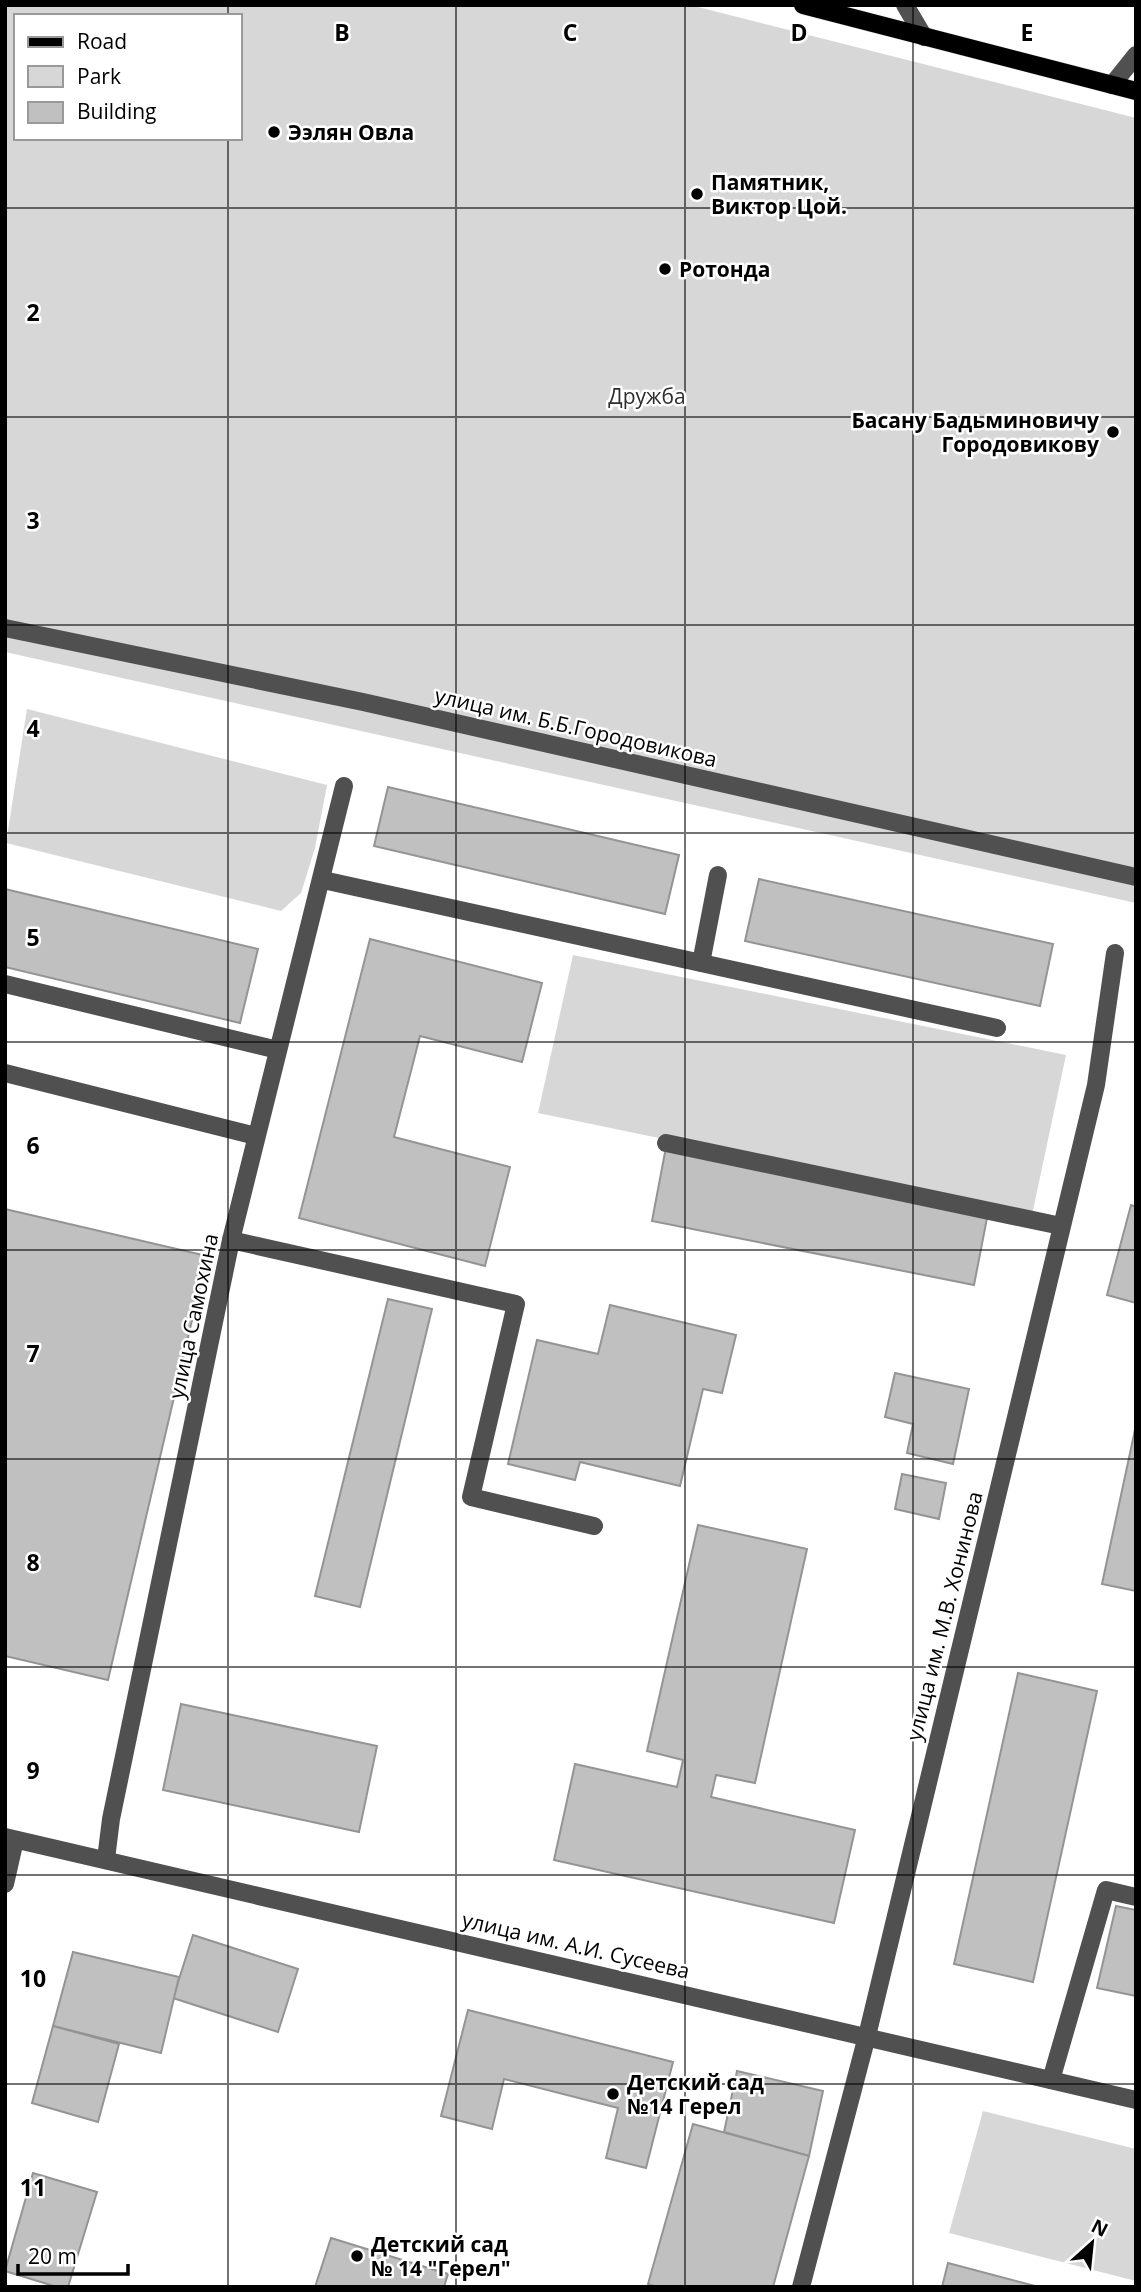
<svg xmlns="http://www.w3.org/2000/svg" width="1141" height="2292" viewBox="0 0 1141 2292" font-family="'Open Sans',sans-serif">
<rect width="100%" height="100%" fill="#fff"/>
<g fill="#d7d7d7" fill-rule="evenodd">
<path d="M5,5H690L1136,118V903L5,652ZM16,16H240V138H16Z"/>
<path d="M27,709L327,785L315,848L301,893L281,911L6,843Z"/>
<path d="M573,955L1066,1055L1032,1215L538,1113Z"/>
<path d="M983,2111L1136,2149V2281L949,2233Z"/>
</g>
<g fill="#c0c0c0" stroke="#949494" stroke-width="2">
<path d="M388,787L679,855L665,914L374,846Z"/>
<path d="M759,879L1053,944L1040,1006L745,941Z"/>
<path d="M5,889L258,949L240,1023L5,967Z"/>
<path d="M370,939L542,983L522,1062L420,1036L394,1137L510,1167L485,1266L299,1218Z"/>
<path d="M666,1147L988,1213L974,1285L652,1221Z"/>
<path d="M1131,1205L1136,1207V1303L1107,1295Z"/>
<path d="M5,1209L207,1256L108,1680L5,1656Z"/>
<path d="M388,1299L432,1309L360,1607L315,1596Z"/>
<path d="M610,1305L736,1335L722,1393L703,1389L680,1486L580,1462L575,1480L508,1464L537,1340L598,1354Z"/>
<path d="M895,1373L969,1389L953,1464L907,1453L913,1424L885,1417Z"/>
<path d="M1136,1425V1591L1102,1584Z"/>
<path d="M902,1474L946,1483L939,1519L895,1509Z"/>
<path d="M698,1525L807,1549L755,1783L716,1775L711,1797L855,1830L834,1923L554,1860L575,1764L677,1787L683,1760L647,1751Z"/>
<path d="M1018,1673L1097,1691L1033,1982L954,1964Z"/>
<path d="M181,1704L377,1746L359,1832L163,1790Z"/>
<path d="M1116,1906L1136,1910V1996L1097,1988Z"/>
<path d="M193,1935L298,1969L278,2032L173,1998Z"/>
<path d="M73,1952L179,1977L161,2053L53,2026Z"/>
<path d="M468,2010L673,2062L646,2168L606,2158L618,2108L504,2079L492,2129L441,2116Z"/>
<path d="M53,2026L119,2044L98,2122L32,2103Z"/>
<path d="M737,2071L823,2091L809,2156L724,2132Z"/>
<path d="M693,2124L809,2156L773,2287H657L648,2284Z"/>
<path d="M33,2173L97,2192L68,2287H57L5,2271Z"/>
<path d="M331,2238L448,2274L444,2287H315Z"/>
<path d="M948,2263L1039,2287H942Z"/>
</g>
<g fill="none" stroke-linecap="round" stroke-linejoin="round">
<defs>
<path id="major" d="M803,5L1136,91"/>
</defs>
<use href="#major" stroke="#dbdbdb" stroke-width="19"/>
<g stroke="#505050" stroke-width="18">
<path d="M905,5L924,37"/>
<path d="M1112,85L1136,55"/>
<path d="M5,628L363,702L1136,877"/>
<path d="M323,880L997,1028"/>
<path d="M701,963L718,875"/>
<path d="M5,984L278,1050"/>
<path d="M5,1073L256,1136"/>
<path d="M666,1143L1061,1226"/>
<path d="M231,1240L516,1304L471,1497L594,1526"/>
<path d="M5,1837L1136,2100"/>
<path d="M106,1859L111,1819L231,1240L344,786"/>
<path d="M5,1884L15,1840"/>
<path d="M1051,2080L1106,1890L1136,1897"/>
<path d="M801,2287L867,2036L1096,1085L1115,953"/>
</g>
<use href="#major" stroke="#000" stroke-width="18"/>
</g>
<path fill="none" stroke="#000" stroke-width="2" stroke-opacity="0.55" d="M228,5V16M456,5V2287M685,5V2287M913,5V2287M228,138V2287M5,208H1136M5,417H1136M5,625H1136M5,833H1136M5,1042H1136M5,1250H1136M5,1459H1136M5,1667H1136M5,1875H1136M5,2084H1136"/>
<g fill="#000" stroke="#fff" stroke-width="2.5">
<circle cx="274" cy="132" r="7"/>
<circle cx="697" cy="194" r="7"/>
<circle cx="665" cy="269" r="7"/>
<circle cx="1113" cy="432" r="7"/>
<circle cx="613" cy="2094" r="7"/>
<circle cx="357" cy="2256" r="7"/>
</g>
<g text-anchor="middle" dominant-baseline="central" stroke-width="5" stroke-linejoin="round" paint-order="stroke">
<g font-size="21" font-weight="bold" fill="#000" stroke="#fff" text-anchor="start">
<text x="288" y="132">Ээлян Овла</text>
<text x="711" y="182">Памятник,<tspan x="711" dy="24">Виктор Цой.</tspan></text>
<text x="679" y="269">Ротонда</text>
<text x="1099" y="420" text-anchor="end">Басану Бадьминовичу<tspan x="1099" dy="24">Городовикову</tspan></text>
<text x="627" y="2082">Детский сад<tspan x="627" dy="24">№14 Герел</tspan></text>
<text x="371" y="2244">Детский сад<tspan x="371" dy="24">№ 14 "Герел"</tspan></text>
</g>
<g font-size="21" fill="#2e2e2e" stroke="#fff">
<text x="647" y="396">Дружба</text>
</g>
<g font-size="21" fill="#000" stroke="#fff">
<text transform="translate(576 727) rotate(13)">улица им. Б.Б.Городовикова</text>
<text transform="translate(193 1316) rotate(-78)">улица Самохина</text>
<text transform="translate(944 1616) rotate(-76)">улица им. М.В. Хонинова</text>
<text transform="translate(576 1945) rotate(13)">улица им. А.И. Сусеева</text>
</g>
</g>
<g font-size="23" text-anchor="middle" font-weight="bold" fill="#000" stroke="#fff" stroke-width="5" stroke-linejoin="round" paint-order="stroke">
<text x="342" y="41">B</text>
<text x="570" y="41">C</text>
<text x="799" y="41">D</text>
<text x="1027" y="41">E</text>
<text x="33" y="321">2</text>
<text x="33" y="529">3</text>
<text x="33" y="737">4</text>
<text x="33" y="946">5</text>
<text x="33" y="1154">6</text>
<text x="33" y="1362">7</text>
<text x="33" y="1571">8</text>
<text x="33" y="1779">9</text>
<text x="33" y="1987">10</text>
<text x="33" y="2196">11</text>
</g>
<rect width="1141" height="2292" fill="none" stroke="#000000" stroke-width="14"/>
<rect x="14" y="14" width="228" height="126" fill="#ffffff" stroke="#999999" stroke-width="2"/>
<rect x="28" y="37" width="35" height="10" fill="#000000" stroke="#999999" stroke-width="2"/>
<text x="77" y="49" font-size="21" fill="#000000">Road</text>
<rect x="28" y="66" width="35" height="21" fill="#d7d7d7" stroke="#999999" stroke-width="2"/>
<text x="77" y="84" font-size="21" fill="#000000">Park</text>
<rect x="28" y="102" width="35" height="21" fill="#c0c0c0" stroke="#999999" stroke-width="2"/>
<text x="77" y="119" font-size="21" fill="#000000">Building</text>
<g transform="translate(1092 2243) rotate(27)" stroke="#ffffff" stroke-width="5" paint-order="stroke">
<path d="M0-5L12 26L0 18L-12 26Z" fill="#000000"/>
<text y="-10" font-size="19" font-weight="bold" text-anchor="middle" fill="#000000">N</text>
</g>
<path d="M18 2264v10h110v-10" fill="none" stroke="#000000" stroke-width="3.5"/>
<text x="28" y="2264" font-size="21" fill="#000000" stroke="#ffffff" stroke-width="5" paint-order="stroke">20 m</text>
</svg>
